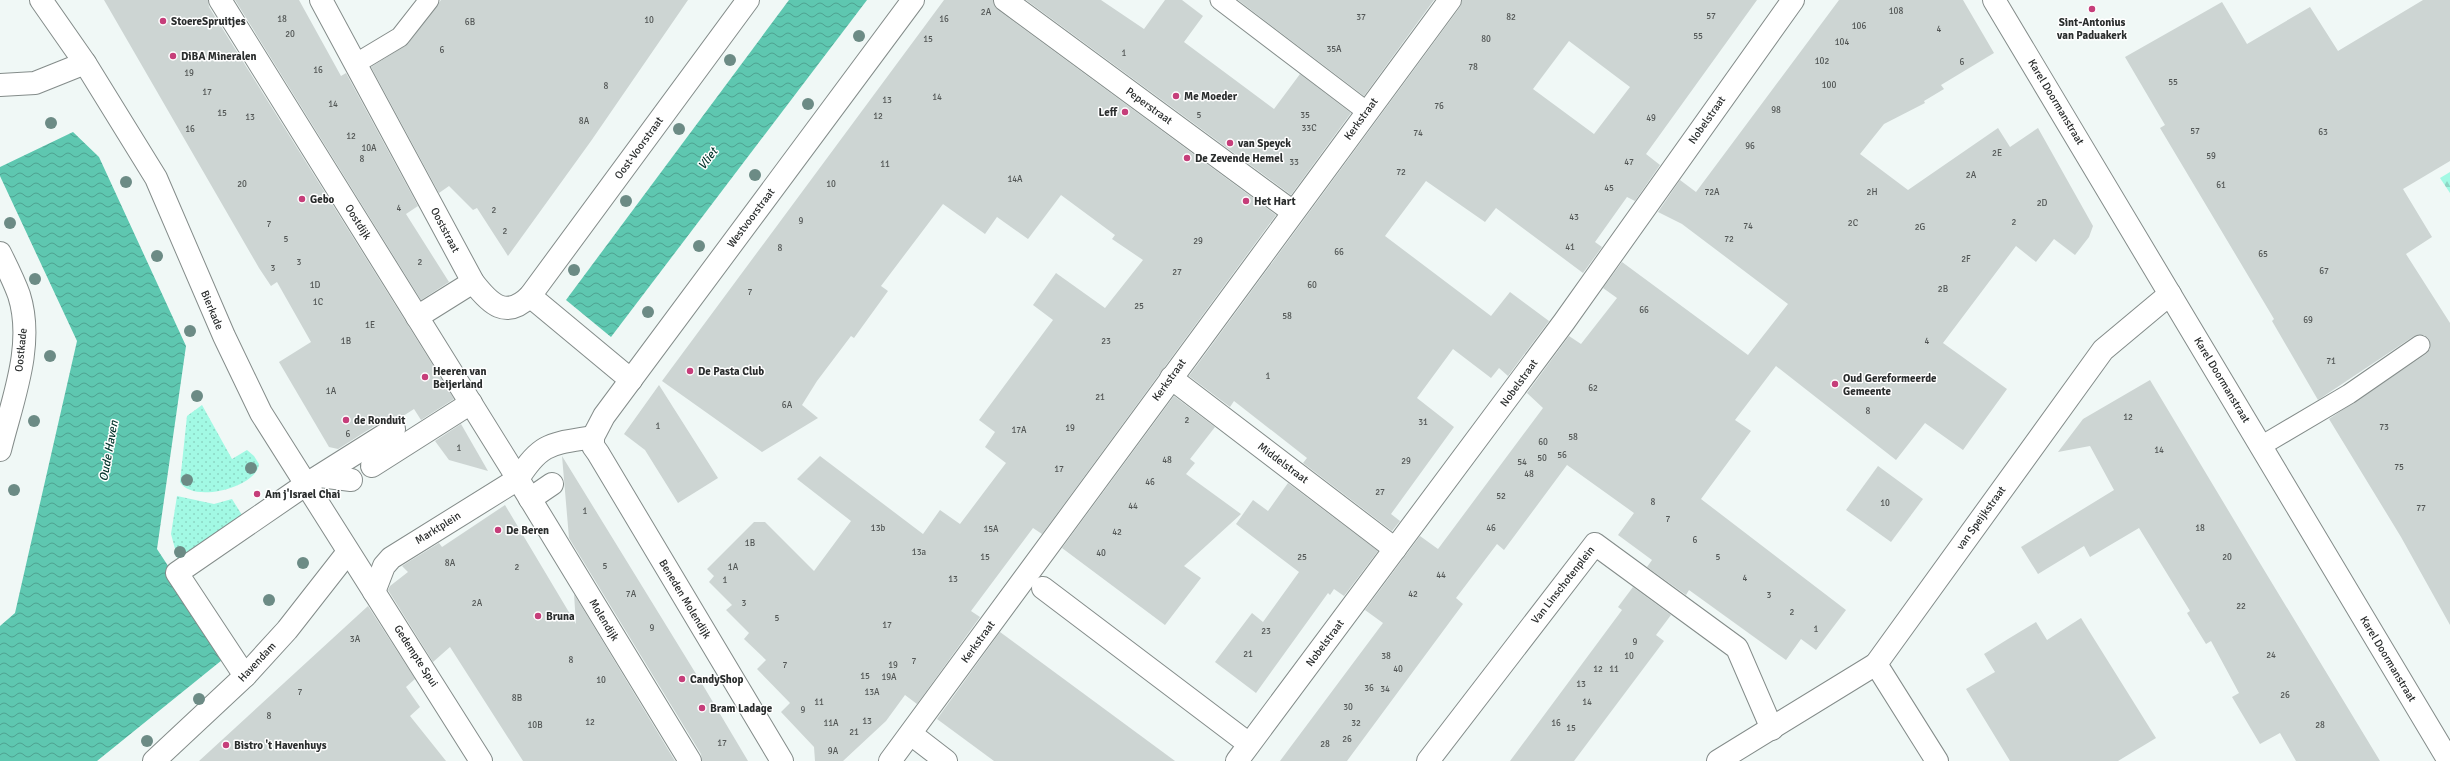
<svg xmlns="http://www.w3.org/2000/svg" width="2450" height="761" viewBox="0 0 2450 761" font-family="Signika,sans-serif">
<defs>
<pattern id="grass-dots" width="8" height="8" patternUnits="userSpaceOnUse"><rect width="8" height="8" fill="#a2f9e4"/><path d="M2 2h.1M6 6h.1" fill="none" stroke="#8cd6c4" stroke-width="1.8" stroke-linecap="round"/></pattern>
<pattern id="forest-firs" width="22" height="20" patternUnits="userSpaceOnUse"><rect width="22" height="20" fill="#a2f9e4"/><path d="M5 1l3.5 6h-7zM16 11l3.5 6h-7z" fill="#8cd6c4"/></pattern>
<pattern id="water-waves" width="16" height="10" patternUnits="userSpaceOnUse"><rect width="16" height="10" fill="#5ec7b0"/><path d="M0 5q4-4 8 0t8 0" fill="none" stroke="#4ea290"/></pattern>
</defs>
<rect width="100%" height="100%" fill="#f0f8f6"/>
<g fill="url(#grass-dots)">
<path d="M202,405L232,459L247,450L254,456L259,464C257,487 193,504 180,482L187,416Z"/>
<path d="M177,496L214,504L232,499L242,515L178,560L171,534Z"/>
</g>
<path fill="url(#forest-firs)" d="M2450,172V193L2440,178Z"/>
<g fill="url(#water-waves)">
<path d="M789,0H867L611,337L566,300Z"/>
<path d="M73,132L99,157L186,346L157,549L227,656L97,761H0V626L15,613L77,341L0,176V167Z"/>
</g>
<g fill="#cdd5d3" fill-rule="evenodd">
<path d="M104,0H208L209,7L454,399L421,420L414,409L400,418H387L338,449L329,447L279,362L311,342L277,282L271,286L259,268Z"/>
<path d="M235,0H299L341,76L346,73L418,206L406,214L449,282L421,300Z"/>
<path d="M441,0H688L591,141L508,256L477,208L473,210L449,186L439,193L371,67L408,44Z"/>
<path d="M944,0H993L998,10L1276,215L1042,534L1033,528L971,611L980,617L917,704L905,695L886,721L843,761H815L814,747L781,712L790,703L757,669L766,660L744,639L749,633L726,610L732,605L709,582L714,576L707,569L754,522H765L814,571L851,521L797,479L820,456L923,534L940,510L960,524L1006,463L985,447L995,432L979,420L1053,320L1033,305L1056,273L1105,308L1143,260L1112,239L1115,235L1061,195L1028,239L997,217L985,234L943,204L881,286L888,291L854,338L851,336L817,381L802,405L818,418L762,452L662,381Z"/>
<path d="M1026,0H1101L1144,29L1165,0H1182L1203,16L1184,42L1274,109L1300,74L1351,113L1291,195Z"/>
<path d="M1238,0H1434L1364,96Z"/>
<path d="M1462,0H1757L1646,154L1660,165L1635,201L1627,197L1595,242L1602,247L1583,273L1496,208L1485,222L1426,181L1385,236L1491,316L1510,292L1549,321L1508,376L1499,368L1491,378L1453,349L1417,398L1454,427L1391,514L1400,521L1392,531L1303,463L1307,458L1234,401L1230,407L1189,376L1460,7ZM1569,41L1630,87L1594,134L1533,89Z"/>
<path d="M1839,0H1963L1994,53L1941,85L1944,89L1924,101L1925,103L1884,124L1860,154L1908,190L1998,128L2010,147L2038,128L2093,226L2089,237L2075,255L2054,239L2036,262L2016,246L1943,343L2007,389L1963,450L1925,423L1896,460L1776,366L1735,420L1751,431L1701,499L1846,610L1816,650L1801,639L1786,660L1689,590L1686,595L1647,567L1652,560L1618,535L1634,513L1567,465L1504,550L1497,544L1456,598L1463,604L1347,761H1280L1383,623L1365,610L1420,536L1438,549L1543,408L1527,393L1569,336L1581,344L1617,298L1603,288L1622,262L1748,355L1788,304L1682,224L1658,212L1680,180L1696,192Z"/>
<path d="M2423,0H2450V161L2403,189L2432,237L2406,254L2450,323V625L2401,537L2329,419L2426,354L2430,349L2429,339L2424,335L2414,336L2318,400L2272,321L2274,319L2160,128L2165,125L2125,57L2222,2L2247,44L2310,7L2338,51Z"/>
<path d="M2150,380L2255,555L2380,761H2296L2280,733L2260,744L2232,697L2239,693L2211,641L2206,644L2187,613L2190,611L2139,528L2090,557L2084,546L2038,574L2021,547L2114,490L2090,446L2058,452L2083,419Z"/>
<path d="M659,385L718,478L678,503L645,450L624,434Z"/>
<path d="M1174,396L1215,427L1190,459L1195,463L1186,474L1241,514L1184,566L1201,578L1165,625L1062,548Z"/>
<path d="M461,424L488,471L449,460L435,441Z"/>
<path d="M562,456L701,682L748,761H702L701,754L569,538Z"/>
<path d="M1878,466L1923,499L1891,542L1846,510Z"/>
<path d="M1288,483L1378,551L1344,596L1334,589L1330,595L1328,593L1256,693L1215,662L1252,613L1263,622L1299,572L1236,524L1253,500L1268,511Z"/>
<path d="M505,505L576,624L574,594L675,761H523L450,647L433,662L388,590L390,586L408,572L402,566L405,564L439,543L442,547Z"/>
<path d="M1633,587L1671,615L1656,635L1664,641L1574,761H1510L1622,610L1618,607Z"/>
<path d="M368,606L415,679L406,687L420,707L410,716L446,761H199Z"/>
<path d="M2081,618L2156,738L2118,761H2010L1966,689L1995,672L1984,654L2008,639L2036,622L2047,640Z"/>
<path d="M1000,632L1175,761H994L937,719Z"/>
</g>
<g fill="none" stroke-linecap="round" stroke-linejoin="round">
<defs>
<g id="lane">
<path d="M1220,0L1366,111"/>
<path d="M355,64L400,37L429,0"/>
<path d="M2261,446L2349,394L2420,345"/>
</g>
<g id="street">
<path d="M220,0L518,479L690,761"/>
<path d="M321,0L473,282C490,304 506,320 530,296L748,0"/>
<path d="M1005,0L1293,212"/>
<path d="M1994,0L2449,761"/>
<path d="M0,253C7,267 14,281 19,295C35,345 12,401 0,450"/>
<path d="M530,296L631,380"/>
<path d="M417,317L473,282"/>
<path d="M1171,378L1395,549"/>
<path d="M593,437L604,416L913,0"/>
<path d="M593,437V446L598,453L782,761"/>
<path d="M372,466L471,403"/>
<path d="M320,476L351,480"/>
<path d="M530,499L552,484"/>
<path d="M1043,588L1249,744"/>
<path d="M374,592L384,566L391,558L518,479C541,442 552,444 593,437"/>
<path d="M245,676L177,573L305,485L394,429"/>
<path d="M911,734L946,761"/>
<path d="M154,761L245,676L287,630L348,552"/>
<path d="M890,761L1450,0"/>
<path d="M1237,761L1564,322L1793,0"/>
<path d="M1428,761L1595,544L1737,648L1772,729"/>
<path d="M1718,761L1876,664"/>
<path d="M1937,761L1876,664L2103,350L2170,294"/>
</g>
<g id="secondary">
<path d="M41,0L85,63L156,178L224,336L261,413L481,761"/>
<path d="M0,85L35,83L85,63"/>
</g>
</defs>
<use href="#lane" stroke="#848c8a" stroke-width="21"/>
<use href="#street" stroke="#848c8a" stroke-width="24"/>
<use href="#secondary" stroke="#848c8a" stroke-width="24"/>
<use href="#lane" stroke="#fff" stroke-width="19"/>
<use href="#street" stroke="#fff" stroke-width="22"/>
<use href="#secondary" stroke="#fff" stroke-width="22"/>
</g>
<g fill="#6c8b85">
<circle cx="859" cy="36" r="6"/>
<circle cx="730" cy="60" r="6"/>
<circle cx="808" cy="104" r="6"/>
<circle cx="51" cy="123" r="6"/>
<circle cx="679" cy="129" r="6"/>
<circle cx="755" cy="175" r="6"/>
<circle cx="126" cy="182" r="6"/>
<circle cx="626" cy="201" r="6"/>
<circle cx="10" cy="223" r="6"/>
<circle cx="699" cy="246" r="6"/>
<circle cx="157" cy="256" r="6"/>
<circle cx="574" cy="270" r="6"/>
<circle cx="35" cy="279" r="6"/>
<circle cx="648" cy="312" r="6"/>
<circle cx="190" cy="331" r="6"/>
<circle cx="50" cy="356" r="6"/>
<circle cx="197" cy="396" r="6"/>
<circle cx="34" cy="421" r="6"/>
<circle cx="251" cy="468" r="6"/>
<circle cx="187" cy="480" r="6"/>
<circle cx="14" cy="490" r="6"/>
<circle cx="180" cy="552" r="6"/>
<circle cx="303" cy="563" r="6"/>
<circle cx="269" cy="600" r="6"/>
<circle cx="199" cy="699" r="6"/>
<circle cx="147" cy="741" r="6"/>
</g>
<g fill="#c63e7a" stroke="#fff" stroke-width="1.5">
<circle cx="2092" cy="9" r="4"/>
<circle cx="163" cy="21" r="4"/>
<circle cx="173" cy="56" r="4"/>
<circle cx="1176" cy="96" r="4"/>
<circle cx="1125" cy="112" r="4"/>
<circle cx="1230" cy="143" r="4"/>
<circle cx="1187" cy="158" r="4"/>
<circle cx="302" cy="199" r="4"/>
<circle cx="1246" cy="201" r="4"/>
<circle cx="690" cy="371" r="4"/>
<circle cx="425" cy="377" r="4"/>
<circle cx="1835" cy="384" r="4"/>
<circle cx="346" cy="420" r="4"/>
<circle cx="257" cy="494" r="4"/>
<circle cx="498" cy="530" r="4"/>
<circle cx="538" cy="616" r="4"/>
<circle cx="682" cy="679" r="4"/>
<circle cx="702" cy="708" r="4"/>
<circle cx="226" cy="745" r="4"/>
</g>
<g text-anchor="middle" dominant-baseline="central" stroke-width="3" stroke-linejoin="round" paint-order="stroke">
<g font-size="9" fill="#535756">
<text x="1896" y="11">108</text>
<text x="986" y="12">2A</text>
<text x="1711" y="16">57</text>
<text x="1361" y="17">37</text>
<text x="1511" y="17">82</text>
<text x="282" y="19">18</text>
<text x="944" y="19">16</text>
<text x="649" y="20">10</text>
<text x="470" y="22">6B</text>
<text x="1859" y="26">106</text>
<text x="1939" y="29">4</text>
<text x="290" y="34">20</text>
<text x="1698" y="36">55</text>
<text x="928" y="39">15</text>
<text x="1486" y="39">80</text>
<text x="1842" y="42">104</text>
<text x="1334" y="49">35A</text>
<text x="442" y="50">6</text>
<text x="1124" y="53">1</text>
<text x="1822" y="61">102</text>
<text x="1962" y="62">6</text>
<text x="1473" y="67">78</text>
<text x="318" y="70">16</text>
<text x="189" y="73">19</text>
<text x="2173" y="82">55</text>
<text x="1829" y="85">100</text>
<text x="606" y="86">8</text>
<text x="207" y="92">17</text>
<text x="937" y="97">14</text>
<text x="887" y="100">13</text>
<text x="333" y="104">14</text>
<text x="1439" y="106">76</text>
<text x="1776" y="110">98</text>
<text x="222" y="113">15</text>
<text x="1199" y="115">5</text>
<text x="1305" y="115">35</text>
<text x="878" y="116">12</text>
<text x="250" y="117">13</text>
<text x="1651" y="118">49</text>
<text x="584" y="121">8A</text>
<text x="1309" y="128">33C</text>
<text x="190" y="129">16</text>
<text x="2195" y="131">57</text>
<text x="2323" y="132">63</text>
<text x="1418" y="133">74</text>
<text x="351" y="136">12</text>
<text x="1750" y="146">96</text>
<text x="369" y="148">10A</text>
<text x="1997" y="153">2E</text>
<text x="2211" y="156">59</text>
<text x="362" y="159">8</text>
<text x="1294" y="162">33</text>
<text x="1629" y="162">47</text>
<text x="885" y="164">11</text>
<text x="1401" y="172">72</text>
<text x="1971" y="175">2A</text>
<text x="1015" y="179">14A</text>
<text x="242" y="184">20</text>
<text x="831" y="184">10</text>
<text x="2221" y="185">61</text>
<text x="1609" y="188">45</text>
<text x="1712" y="192">72A</text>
<text x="1872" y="192">2H</text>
<text x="2042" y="203">2D</text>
<text x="399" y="208">4</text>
<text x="494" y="210">2</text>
<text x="1574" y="217">43</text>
<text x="801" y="221">9</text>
<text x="2014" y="222">2</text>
<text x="1853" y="223">2C</text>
<text x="269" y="224">7</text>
<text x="1748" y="226">74</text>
<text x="1920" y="227">2G</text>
<text x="505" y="231">2</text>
<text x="286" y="239">5</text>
<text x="1729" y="239">72</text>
<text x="1198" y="241">29</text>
<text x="1570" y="247">41</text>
<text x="780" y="248">8</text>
<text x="1339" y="252">66</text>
<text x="2263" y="254">65</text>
<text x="1966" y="259">2F</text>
<text x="299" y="262">3</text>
<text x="420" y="262">2</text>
<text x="273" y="268">3</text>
<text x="2324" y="271">67</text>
<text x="1177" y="272">27</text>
<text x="315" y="285">1D</text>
<text x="1312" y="285">60</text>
<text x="1943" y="289">2B</text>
<text x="750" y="292">7</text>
<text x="318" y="302">1C</text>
<text x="1139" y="306">25</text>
<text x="1644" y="310">66</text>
<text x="1287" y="316">58</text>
<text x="2308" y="320">69</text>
<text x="370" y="325">1E</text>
<text x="346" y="341">1B</text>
<text x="1106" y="341">23</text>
<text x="1927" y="341">4</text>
<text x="2331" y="361">71</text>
<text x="1268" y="376">1</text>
<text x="1593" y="388">62</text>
<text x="331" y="391">1A</text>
<text x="1100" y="397">21</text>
<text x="787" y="405">6A</text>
<text x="1868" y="411">8</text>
<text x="2128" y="417">12</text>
<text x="1187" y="420">2</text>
<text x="1423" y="422">31</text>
<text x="658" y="426">1</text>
<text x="2384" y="427">73</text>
<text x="1070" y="428">19</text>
<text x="1019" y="430">17A</text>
<text x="348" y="434">6</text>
<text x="1573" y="437">58</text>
<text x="1543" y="442">60</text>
<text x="459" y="448">1</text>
<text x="2159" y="450">14</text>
<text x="1562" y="455">56</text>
<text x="1542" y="458">50</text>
<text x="1167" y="460">48</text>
<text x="1406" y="461">29</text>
<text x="1522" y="462">54</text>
<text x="2399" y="467">75</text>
<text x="1059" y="469">17</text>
<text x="1529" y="474">48</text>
<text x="1150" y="482">46</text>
<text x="1380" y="492">27</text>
<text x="1501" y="496">52</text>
<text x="1653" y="502">8</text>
<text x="1885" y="503">10</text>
<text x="1133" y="506">44</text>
<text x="2421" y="508">77</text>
<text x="585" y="511">1</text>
<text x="1668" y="519">7</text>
<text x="878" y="528">13b</text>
<text x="1491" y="528">46</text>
<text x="2200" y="528">18</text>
<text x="991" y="529">15A</text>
<text x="1117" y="532">42</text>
<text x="1695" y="540">6</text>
<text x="750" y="543">1B</text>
<text x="919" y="552">13a</text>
<text x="1101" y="553">40</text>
<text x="985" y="557">15</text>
<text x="1302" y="557">25</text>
<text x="1718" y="557">5</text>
<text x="2227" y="557">20</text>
<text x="450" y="563">8A</text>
<text x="605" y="566">5</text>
<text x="517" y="567">2</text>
<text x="733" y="567">1A</text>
<text x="1441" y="575">44</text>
<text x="1745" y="578">4</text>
<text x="953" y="579">13</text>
<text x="725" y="580">1</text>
<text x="631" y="594">7A</text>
<text x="1413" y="594">42</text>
<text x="1769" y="595">3</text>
<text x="477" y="603">2A</text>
<text x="744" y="603">3</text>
<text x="2241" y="606">22</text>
<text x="1792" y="612">2</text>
<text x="777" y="618">5</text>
<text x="887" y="625">17</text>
<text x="652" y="628">9</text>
<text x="1816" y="629">1</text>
<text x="1266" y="631">23</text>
<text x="355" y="639">3A</text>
<text x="1635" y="642">9</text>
<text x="1248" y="654">21</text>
<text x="2271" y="655">24</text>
<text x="1386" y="656">38</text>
<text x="1629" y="656">10</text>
<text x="571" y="660">8</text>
<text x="914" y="661">7</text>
<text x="785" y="665">7</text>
<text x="893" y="665">19</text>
<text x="1398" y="669">40</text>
<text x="1598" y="669">12</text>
<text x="1614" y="669">11</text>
<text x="865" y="676">15</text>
<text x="889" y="677">19A</text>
<text x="601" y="680">10</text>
<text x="1581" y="684">13</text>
<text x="1369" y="688">36</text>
<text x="1385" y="689">34</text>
<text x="300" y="692">7</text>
<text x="872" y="692">13A</text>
<text x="2285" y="695">26</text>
<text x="517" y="698">8B</text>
<text x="819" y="702">11</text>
<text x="1587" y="702">14</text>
<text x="1348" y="707">30</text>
<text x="803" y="710">9</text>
<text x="269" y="716">8</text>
<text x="867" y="721">13</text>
<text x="590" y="722">12</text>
<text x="831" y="723">11A</text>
<text x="1356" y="723">32</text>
<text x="1556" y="723">16</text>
<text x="535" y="725">10B</text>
<text x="2320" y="725">28</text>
<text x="1571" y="728">15</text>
<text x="854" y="732">21</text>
<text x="1347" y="739">26</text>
<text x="722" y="743">17</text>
<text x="1325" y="744">28</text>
<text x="833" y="751">9A</text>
</g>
<g font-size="11" font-weight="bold" fill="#2a2d2d" stroke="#fff" text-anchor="start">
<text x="171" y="21">StoereSpruitjes</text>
<text x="2092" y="22" text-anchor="middle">Sint-Antonius<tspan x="2092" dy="13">van Paduakerk</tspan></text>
<text x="181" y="56">DiBA Mineralen</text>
<text x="1184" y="96">Me Moeder</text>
<text x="1117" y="112" text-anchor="end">Leff</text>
<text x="1238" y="143">van Speyck</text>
<text x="1195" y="158">De Zevende Hemel</text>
<text x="310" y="199">Gebo</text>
<text x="1254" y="201">Het Hart</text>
<text x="433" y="371">Heeren van<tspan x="433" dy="13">Beijerland</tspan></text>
<text x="698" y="371">De Pasta Club</text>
<text x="1843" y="378">Oud Gereformeerde<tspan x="1843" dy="13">Gemeente</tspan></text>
<text x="354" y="420">de Ronduit</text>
<text x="265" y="494">Am j'Israel Chai</text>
<text x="506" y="530">De Beren</text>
<text x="546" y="616">Bruna</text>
<text x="690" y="679">CandyShop</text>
<text x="710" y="708">Bram Ladage</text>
<text x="234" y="745">Bistro 't Havenhuys</text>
</g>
<g font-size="11" fill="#2a2d2d" stroke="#fff">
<text transform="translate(2056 102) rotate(59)">Karel Doormanstraat</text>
<text transform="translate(1149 106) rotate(36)">Peperstraat</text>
<text transform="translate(1361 119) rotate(-54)">Kerkstraat</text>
<text transform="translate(1707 120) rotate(-55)">Nobelstraat</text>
<text transform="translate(639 148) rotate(-54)">Oost-Voorstraat</text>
<text transform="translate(751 218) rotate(-53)">Westvoorstraat</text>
<text transform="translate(358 222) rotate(58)">Oostdijk</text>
<text transform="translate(445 230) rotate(62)">Ooststraat</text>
<text transform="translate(212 310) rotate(67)">Bierkade</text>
<text transform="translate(21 350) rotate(-84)">Oostkade</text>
<text transform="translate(1169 380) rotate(-54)">Kerkstraat</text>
<text transform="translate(2222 380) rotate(59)">Karel Doormanstraat</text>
<text transform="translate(1519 383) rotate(-54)">Nobelstraat</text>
<text transform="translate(1283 463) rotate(37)">Middelstraat</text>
<text transform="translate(1981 518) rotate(-54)">van Speijkstraat</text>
<text transform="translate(438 528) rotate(-32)">Marktplein</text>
<text transform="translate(1563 585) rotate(-52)">Van Linschotenplein</text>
<text transform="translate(685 599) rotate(59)">Beneden Molendijk</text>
<text transform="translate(604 620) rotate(59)">Molendijk</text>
<text transform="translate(978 642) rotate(-54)">Kerkstraat</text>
<text transform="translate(1325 643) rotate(-53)">Nobelstraat</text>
<text transform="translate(416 656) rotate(57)">Gedempte Spui</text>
<text transform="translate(2388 659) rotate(59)">Karel Doormanstraat</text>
<text transform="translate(257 662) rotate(-47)">Havendam</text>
</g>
<g font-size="12" font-style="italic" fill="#003229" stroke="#fff">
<text transform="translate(708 159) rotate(-53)">Vliet</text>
<text transform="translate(109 451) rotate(-80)">Oude Haven</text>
</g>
</g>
</svg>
